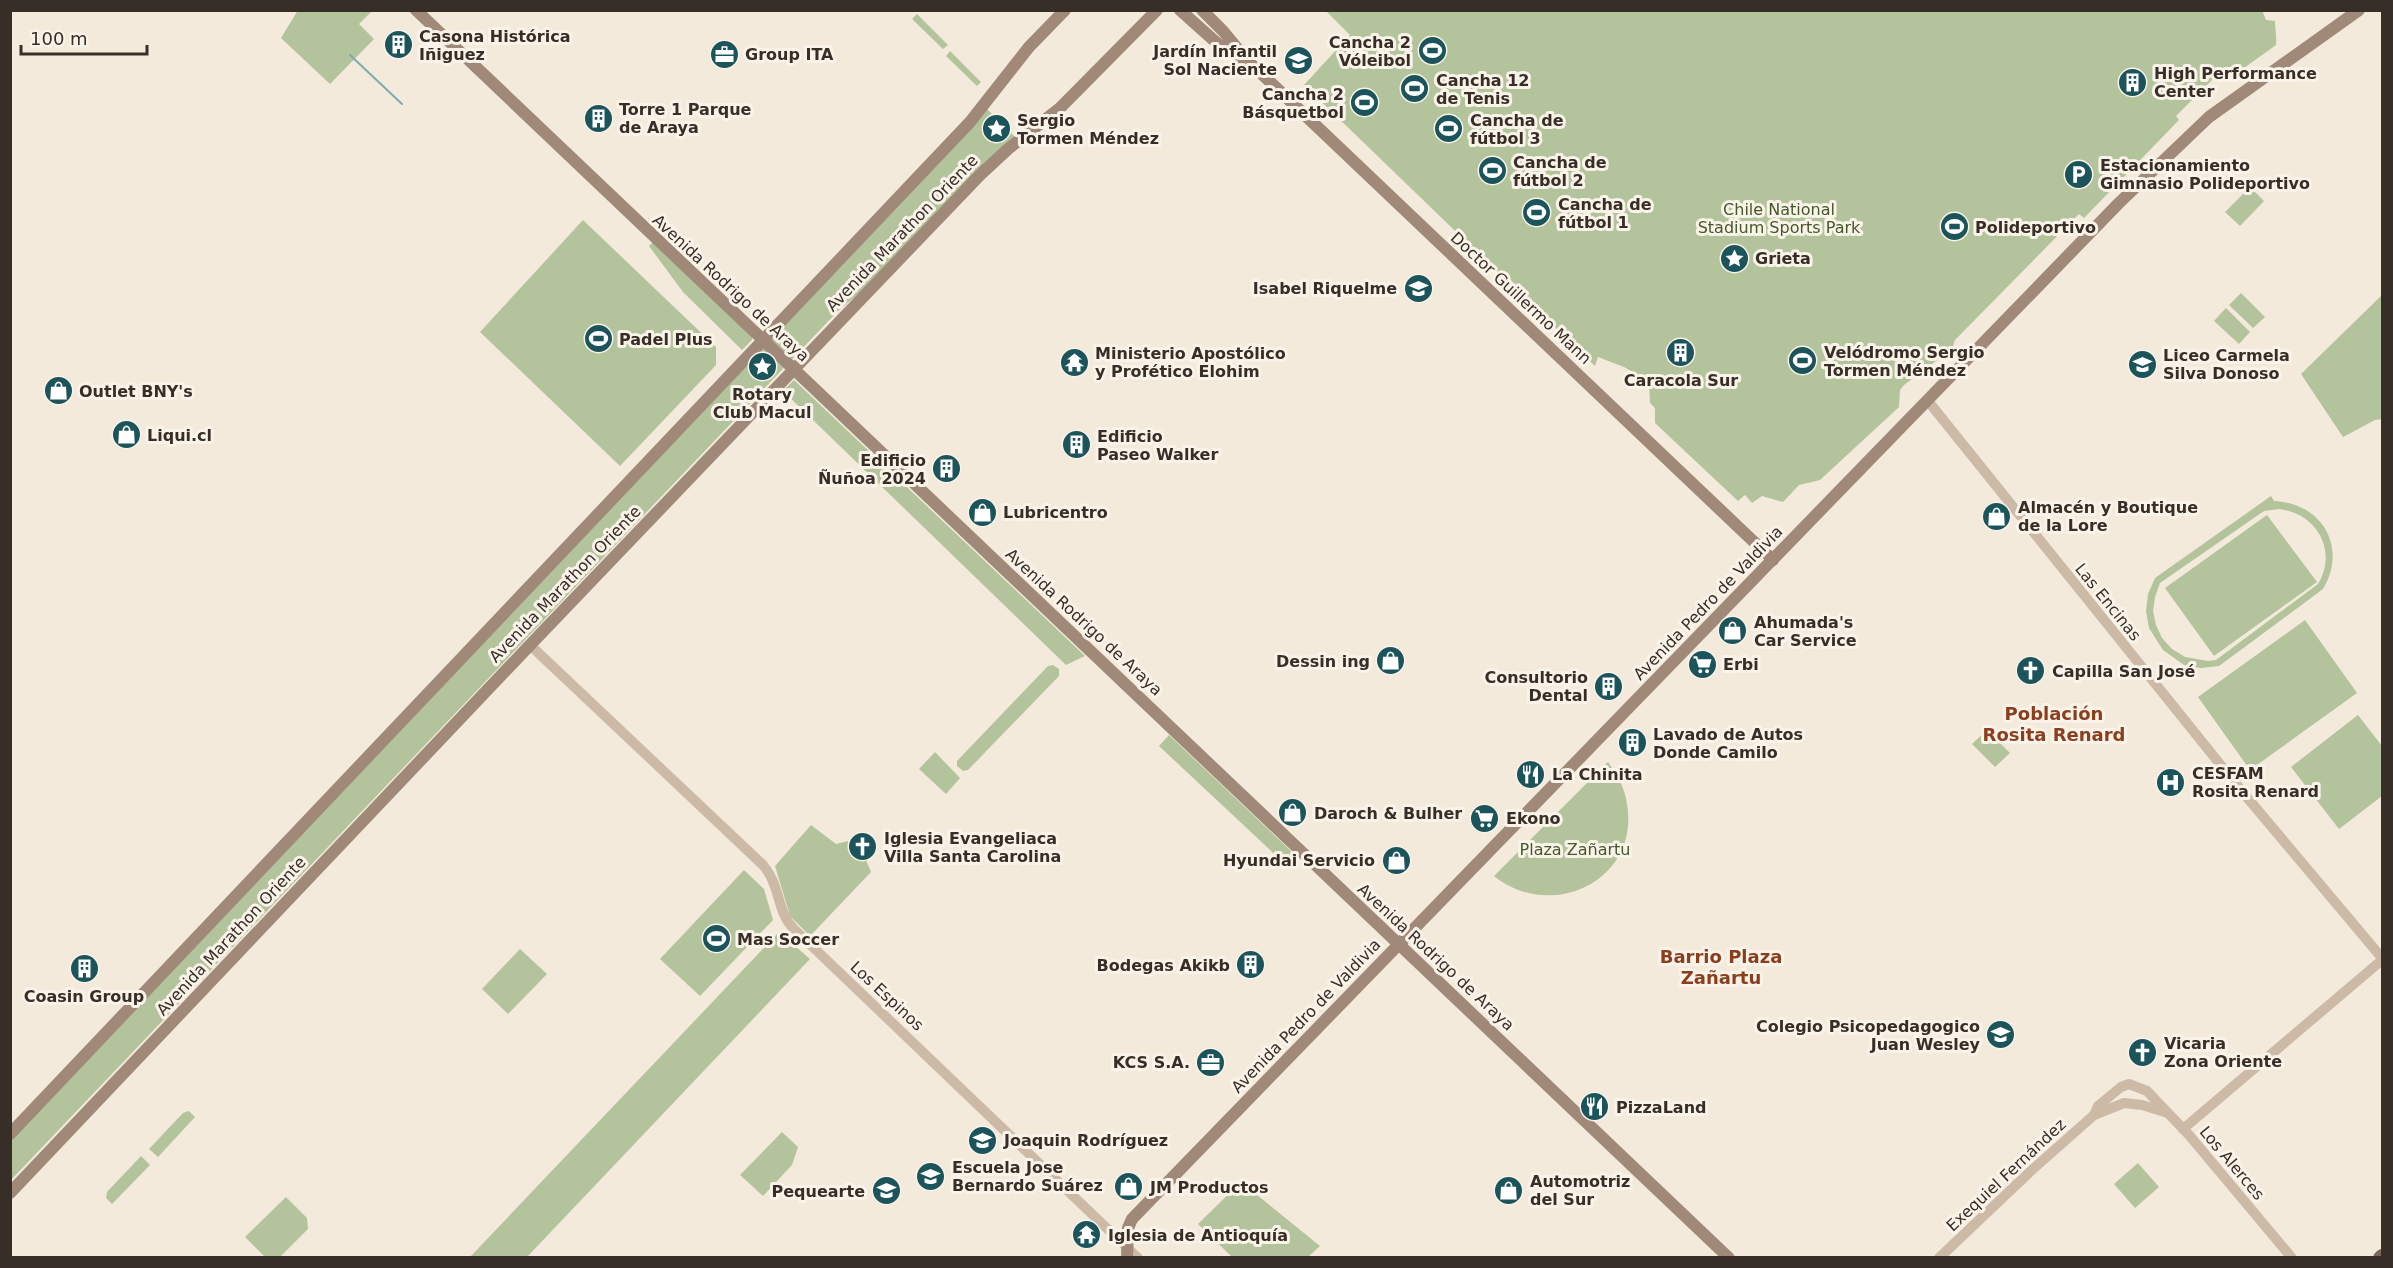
<svg xmlns="http://www.w3.org/2000/svg" width="2393" height="1268" viewBox="0 0 2393 1268" font-family="'DejaVu Sans',sans-serif">
<rect width="100%" height="100%" fill="#f3eadc"/>
<g fill="#b3c39b" fill-rule="evenodd">
<path d="M298,10L372,11L359,24L374,39L330,84L281,38Z"/>
<path d="M1325,10H2262L2266,20L2275,21C2275,29 2277,37 2276,45L2230,78L2223,71L2220,72L2176,116L2179,120L2084,218L2079,214L1955,340L1952,349L1904,385L1900,390L1899,407L1820,480L1799,485L1783,502L1762,496L1752,503L1745,495L1738,501L1655,423V408L1650,403L1649,381L1624,367L1598,357L1595,366L1304,85L1350,35Z"/>
<path d="M917,14L948,45L943,49L912,19Z"/>
<path d="M950,51L981,82L977,86L946,56Z"/>
<path d="M985,107L1016,138L862,291L838,311L11,1180V1139Z"/>
<path d="M2250,187L2264,201L2240,226L2225,212Z"/>
<path d="M583,220L716,347V365L620,466L480,332Z"/>
<path d="M653,242L752,336V340L742,350L683,292L649,246Z"/>
<path d="M2241,293L2265,317L2253,328L2229,305Z"/>
<path d="M2382,295V419L2375,420L2343,437L2301,374Z"/>
<path d="M2226,308L2250,332L2239,344L2214,321Z"/>
<path d="M794,380L1085,656L1066,665L783,391Z"/>
<path d="M2271,496L2274,501C2322,503 2348,547 2323,589L2219,666L2201,668L2184,665L2163,650L2149,628L2146,611L2148,594L2155,578ZM2279,509C2317,513 2338,551 2318,584L2216,660L2208,661L2185,657L2172,649L2162,638L2156,625L2153,611L2155,597L2160,583L2264,511Z"/>
<path d="M2267,515L2317,582L2214,656L2165,588Z"/>
<path d="M2305,620L2357,693L2250,770L2198,697Z"/>
<path d="M1053,665L1059,669V676L968,770L963,771L957,766V761L1048,666Z"/>
<path d="M2358,715L2382,746V796L2339,829L2291,767Z"/>
<path d="M1987,730L2010,753L1995,767L1972,744Z"/>
<path d="M1169,735L1293,853L1284,863L1159,746Z"/>
<path d="M935,752L960,778L946,794L919,769Z"/>
<path d="M1608,762C1617,775 1625,788 1627,804C1640,881 1551,922 1494,876Z"/>
<path d="M811,825L836,844L848,841L865,858L871,872L810,936L790,916L775,866Z"/>
<path d="M744,870L764,889L773,920L700,996L660,959Z"/>
<path d="M779,932L810,959L527,1257H470Z"/>
<path d="M520,949L547,974L508,1014L482,989Z"/>
<path d="M189,1111L195,1117L158,1157L149,1149L183,1113Z"/>
<path d="M782,1132L798,1147L792,1165L763,1196L740,1175Z"/>
<path d="M141,1156L150,1165L112,1204L106,1198L107,1192Z"/>
<path d="M2138,1163L2159,1187L2135,1208L2114,1184Z"/>
<path d="M1241,1182L1320,1246L1308,1257H1232L1198,1224Z"/>
<path d="M286,1197L307,1218L308,1229L280,1257H265L245,1237Z"/>
</g>
<g fill="none" stroke-linecap="round" stroke-linejoin="round">
<path stroke="#7aacb2" stroke-width="2" d="M350,55L402,104"/>
<g stroke="#ccbaa7" stroke-width="10">
<path d="M1928,401L2240,789L2382,958"/>
<path d="M530,645L763,865C781,886 776,910 793,928L1138,1258"/>
<path d="M2094,1115L2098,1106L2121,1087L2129,1084L2147,1091L2189,1135L2292,1258"/>
<path d="M2183,1129L2382,960"/>
<path d="M1939,1258L2033,1169L2094,1115L2124,1103L2142,1105L2168,1113"/>
</g>
<g stroke="#a08978" stroke-width="12">
<path d="M416,10L1729,1258"/>
<path d="M1180,10L1218,44L1245,60"/>
<path d="M1202,10L1223,31L1247,60L1773,560"/>
<path d="M10,1134L970,122L1029,47L1065,10"/>
<path d="M10,1193L530,645L980,175L1008,149L1060,108L1157,10"/>
<path d="M1127,1258L1128,1228L1132,1219L2119,203L2209,117L2359,10"/>
</g>
<path stroke="#7b6659" stroke-width="14" d="M2380,1258L2382,1256"/>
</g>
<defs>
<symbol id="building-disc" viewBox="-11 -11 22 22"><circle r="9.5" fill="#1c545c" stroke="#faf3e9"/><path d="M-4-6H4V6H1V3H-1V6H-4ZM-2.5-4.3h1.7v1.8h-1.7ZM.8-4.3h1.7v1.8H.8ZM-2.5-1h1.7V.8h-1.7ZM.8-1h1.7V.8H.8Z" fill="#fff"/></symbol>
<symbol id="stadium-disc" viewBox="-11 -11 22 22"><circle r="9.5" fill="#1c545c" stroke="#faf3e9"/><path d="M0-5a6.5 5 0 1 0 0 10a6.5 5 0 1 0 0-10ZM-3.5-1.8h7v3.6h-7Z" fill="#fff"/></symbol>
<symbol id="office-disc" viewBox="-11 -11 22 22"><circle r="9.5" fill="#1c545c" stroke="#faf3e9"/><path d="M-6-3h4V-5.5h4V-3h4V5H-6ZM-1-4.5V-3h2v-1.5ZM-6 0V1H6V0Z" fill="#fff"/></symbol>
<symbol id="school-disc" viewBox="-11 -11 22 22"><circle r="9.5" fill="#1c545c" stroke="#faf3e9"/><path d="M0-5L7-2L0 1L-7-2ZM-4 1L0 2.5L4 1V4Q0 6-4 4Z" fill="#fff"/></symbol>
<symbol id="sight-disc" viewBox="-11 -11 22 22"><circle r="9.5" fill="#1c545c" stroke="#faf3e9"/><path d="M0-6L1.8-2.2L6-1.7L2.9 1.2L3.7 5.4L0 3.3L-3.7 5.4L-2.9 1.2L-6-1.7L-1.8-2.2Z" fill="#fff"/></symbol>
<symbol id="parking-disc" viewBox="-11 -11 22 22"><circle r="9.5" fill="#1c545c" stroke="#faf3e9"/><path d="M-3.5-5.5H1a3.5 3.5 0 0 1 0 7H-1V5.5H-3.5ZM-1-3.4V-.6H.8a1.4 1.4 0 0 0 0-2.8Z" fill="#fff"/></symbol>
<symbol id="temple-disc" viewBox="-11 -11 22 22"><circle r="9.5" fill="#1c545c" stroke="#faf3e9"/><path d="M0-6L5-2H3V0L6.5 2.5H4V6H1.5V3h-3V6H-4V2.5H-6.5L-3 0V-2H-5Z" fill="#fff"/></symbol>
<symbol id="shop-disc" viewBox="-11 -11 22 22"><circle r="9.5" fill="#1c545c" stroke="#faf3e9"/><path d="M-5-2.5h2.3a2.7 3.5 0 0 1 5.4 0H5L5.5 6h-11ZM-1.5-2.5h3a1.5 2.3 0 0 0-3 0Z" fill="#fff"/></symbol>
<symbol id="supermarket-disc" viewBox="-11 -11 22 22"><circle r="9.5" fill="#1c545c" stroke="#faf3e9"/><path d="M-6-5.5h2.5l.6 2H6L4.5 2H-2.5L-4.4-4H-6ZM-1.5 3.2a1.3 1.3 0 1 0 .1 0ZM3 3.2a1.3 1.3 0 1 0 .1 0Z" fill="#fff"/></symbol>
<symbol id="church-disc" viewBox="-11 -11 22 22"><circle r="9.5" fill="#1c545c" stroke="#faf3e9"/><path d="M-1.2-6h2.4v3.5h3.3v2.4h-3.3V6h-2.4V-.1h-3.3v-2.4h3.3Z" fill="#fff"/></symbol>
<symbol id="restaurant-disc" viewBox="-11 -11 22 22"><circle r="9.5" fill="#1c545c" stroke="#faf3e9"/><path d="M-5-6h1v4h1v-4h1v4h1v-4h1v5L-1.5 .5V6h-2V.5L-5-1ZM5-6V6H3V1.5H1.5Q1.5-4 5-6Z" fill="#fff"/></symbol>
<symbol id="hospital-disc" viewBox="-11 -11 22 22"><circle r="9.5" fill="#1c545c" stroke="#faf3e9"/><path d="M-5-5h3v3.5h4V-5h3V5h-3V1.5h-4V5h-3Z" fill="#fff"/></symbol>
</defs>
<g fill-rule="evenodd">
<use href="#building-disc" x="382" y="28" width="33" height="33"/>
<use href="#stadium-disc" x="1416" y="34" width="33" height="33"/>
<use href="#office-disc" x="708" y="38" width="33" height="33"/>
<use href="#school-disc" x="1282" y="44" width="33" height="33"/>
<use href="#building-disc" x="2116" y="66" width="33" height="33"/>
<use href="#stadium-disc" x="1398" y="72" width="33" height="33"/>
<use href="#stadium-disc" x="1348" y="86" width="33" height="33"/>
<use href="#building-disc" x="582" y="102" width="33" height="33"/>
<use href="#sight-disc" x="980" y="112" width="33" height="33"/>
<use href="#stadium-disc" x="1432" y="112" width="33" height="33"/>
<use href="#stadium-disc" x="1476" y="154" width="33" height="33"/>
<use href="#parking-disc" x="2062" y="158" width="33" height="33"/>
<use href="#stadium-disc" x="1520" y="196" width="33" height="33"/>
<use href="#stadium-disc" x="1938" y="210" width="33" height="33"/>
<use href="#sight-disc" x="1718" y="242" width="33" height="33"/>
<use href="#school-disc" x="1402" y="272" width="33" height="33"/>
<use href="#stadium-disc" x="582" y="322" width="33" height="33"/>
<use href="#building-disc" x="1664" y="336" width="33" height="33"/>
<use href="#stadium-disc" x="1786" y="344" width="33" height="33"/>
<use href="#temple-disc" x="1058" y="346" width="33" height="33"/>
<use href="#school-disc" x="2126" y="348" width="33" height="33"/>
<use href="#sight-disc" x="746" y="350" width="33" height="33"/>
<use href="#shop-disc" x="42" y="374" width="33" height="33"/>
<use href="#shop-disc" x="110" y="418" width="33" height="33"/>
<use href="#building-disc" x="1060" y="428" width="33" height="33"/>
<use href="#building-disc" x="930" y="452" width="33" height="33"/>
<use href="#shop-disc" x="966" y="496" width="33" height="33"/>
<use href="#shop-disc" x="1980" y="500" width="33" height="33"/>
<use href="#shop-disc" x="1716" y="614" width="33" height="33"/>
<use href="#shop-disc" x="1374" y="644" width="33" height="33"/>
<use href="#supermarket-disc" x="1686" y="648" width="33" height="33"/>
<use href="#church-disc" x="2014" y="654" width="33" height="33"/>
<use href="#building-disc" x="1592" y="670" width="33" height="33"/>
<use href="#building-disc" x="1616" y="726" width="33" height="33"/>
<use href="#restaurant-disc" x="1514" y="758" width="33" height="33"/>
<use href="#hospital-disc" x="2154" y="766" width="33" height="33"/>
<use href="#shop-disc" x="1276" y="796" width="33" height="33"/>
<use href="#supermarket-disc" x="1468" y="802" width="33" height="33"/>
<use href="#church-disc" x="846" y="830" width="33" height="33"/>
<use href="#shop-disc" x="1380" y="844" width="33" height="33"/>
<use href="#stadium-disc" x="700" y="922" width="33" height="33"/>
<use href="#building-disc" x="1234" y="948" width="33" height="33"/>
<use href="#building-disc" x="68" y="952" width="33" height="33"/>
<use href="#school-disc" x="1984" y="1018" width="33" height="33"/>
<use href="#church-disc" x="2126" y="1036" width="33" height="33"/>
<use href="#office-disc" x="1194" y="1046" width="33" height="33"/>
<use href="#restaurant-disc" x="1578" y="1090" width="33" height="33"/>
<use href="#school-disc" x="966" y="1124" width="33" height="33"/>
<use href="#school-disc" x="914" y="1160" width="33" height="33"/>
<use href="#shop-disc" x="1112" y="1170" width="33" height="33"/>
<use href="#shop-disc" x="1492" y="1174" width="33" height="33"/>
<use href="#school-disc" x="870" y="1174" width="33" height="33"/>
<use href="#temple-disc" x="1070" y="1218" width="33" height="33"/>
</g>
<g text-anchor="middle" dominant-baseline="central" stroke-width="6" stroke-linejoin="round" paint-order="stroke">
<g font-size="16" font-weight="bold" fill="#382e28" stroke="#faf3e9" text-anchor="start">
<text x="419" y="36">Casona Histórica<tspan x="419" dy="18">Iñiguez</tspan></text>
<text x="1411" y="42" text-anchor="end">Cancha 2<tspan x="1411" dy="18">Vóleibol</tspan></text>
<text x="1277" y="51" text-anchor="end">Jardín Infantil<tspan x="1277" dy="18">Sol Naciente</tspan></text>
<text x="745" y="54">Group ITA</text>
<text x="2154" y="73">High Performance<tspan x="2154" dy="18">Center</tspan></text>
<text x="1436" y="80">Cancha 12<tspan x="1436" dy="18">de Tenis</tspan></text>
<text x="1344" y="94" text-anchor="end">Cancha 2<tspan x="1344" dy="18">Básquetbol</tspan></text>
<text x="619" y="109">Torre 1 Parque<tspan x="619" dy="18">de Araya</tspan></text>
<text x="1017" y="120">Sergio<tspan x="1017" dy="18">Tormen Méndez</tspan></text>
<text x="1470" y="120">Cancha de<tspan x="1470" dy="18">fútbol 3</tspan></text>
<text x="1513" y="162">Cancha de<tspan x="1513" dy="18">fútbol 2</tspan></text>
<text x="2100" y="165">Estacionamiento<tspan x="2100" dy="18">Gimnasio Polideportivo</tspan></text>
<text x="1558" y="204">Cancha de<tspan x="1558" dy="18">fútbol 1</tspan></text>
<text x="1975" y="227">Polideportivo</text>
<text x="1755" y="258">Grieta</text>
<text x="1397" y="288" text-anchor="end">Isabel Riquelme</text>
<text x="619" y="339">Padel Plus</text>
<text x="1824" y="352">Velódromo Sergio<tspan x="1824" dy="18">Tormen Méndez</tspan></text>
<text x="1095" y="353">Ministerio Apostólico<tspan x="1095" dy="18">y Profético Elohim</tspan></text>
<text x="2163" y="355">Liceo Carmela<tspan x="2163" dy="18">Silva Donoso</tspan></text>
<text x="1681" y="380" text-anchor="middle">Caracola Sur</text>
<text x="79" y="391">Outlet BNY's</text>
<text x="762" y="394" text-anchor="middle">Rotary<tspan x="762" dy="18">Club Macul</tspan></text>
<text x="147" y="435">Liqui.cl</text>
<text x="1097" y="436">Edificio<tspan x="1097" dy="18">Paseo Walker</tspan></text>
<text x="926" y="460" text-anchor="end">Edificio<tspan x="926" dy="18">Ñuñoa 2024</tspan></text>
<text x="2018" y="507">Almacén y Boutique<tspan x="2018" dy="18">de la Lore</tspan></text>
<text x="1003" y="512">Lubricentro</text>
<text x="1754" y="622">Ahumada's<tspan x="1754" dy="18">Car Service</tspan></text>
<text x="1370" y="661" text-anchor="end">Dessin ing</text>
<text x="1723" y="664">Erbi</text>
<text x="2052" y="671">Capilla San José</text>
<text x="1588" y="677" text-anchor="end">Consultorio<tspan x="1588" dy="18">Dental</tspan></text>
<text x="1653" y="734">Lavado de Autos<tspan x="1653" dy="18">Donde Camilo</tspan></text>
<text x="2192" y="773">CESFAM<tspan x="2192" dy="18">Rosita Renard</tspan></text>
<text x="1552" y="774">La Chinita</text>
<text x="1314" y="813">Daroch &amp; Bulher</text>
<text x="1506" y="818">Ekono</text>
<text x="884" y="838">Iglesia Evangeliaca<tspan x="884" dy="18">Villa Santa Carolina</tspan></text>
<text x="1375" y="860" text-anchor="end">Hyundai Servicio</text>
<text x="737" y="939">Mas Soccer</text>
<text x="1230" y="965" text-anchor="end">Bodegas Akikb</text>
<text x="84" y="996" text-anchor="middle">Coasin Group</text>
<text x="1980" y="1026" text-anchor="end">Colegio Psicopedagogico<tspan x="1980" dy="18">Juan Wesley</tspan></text>
<text x="2164" y="1043">Vicaria<tspan x="2164" dy="18">Zona Oriente</tspan></text>
<text x="1190" y="1062" text-anchor="end">KCS S.A.</text>
<text x="1616" y="1107">PizzaLand</text>
<text x="1004" y="1140">Joaquin Rodríguez</text>
<text x="952" y="1167">Escuela Jose<tspan x="952" dy="18">Bernardo Suárez</tspan></text>
<text x="1530" y="1181">Automotriz<tspan x="1530" dy="18">del Sur</tspan></text>
<text x="1150" y="1187">JM Productos</text>
<text x="865" y="1191" text-anchor="end">Pequearte</text>
<text x="1108" y="1235">Iglesia de Antioquía</text>
</g>
<g font-size="16" fill="#44582b" stroke="#faf3e9">
<text x="1779" y="209">Chile National<tspan x="1779" dy="18">Stadium Sports Park</tspan></text>
<text x="1575" y="849">Plaza Zañartu</text>
</g>
<g font-size="16" fill="#382e28" stroke="#faf3e9">
<text transform="translate(902 233) rotate(-46)">Avenida Marathon Oriente</text>
<text transform="translate(731 288) rotate(43)">Avenida Rodrigo de Araya</text>
<text transform="translate(1521 298) rotate(43)">Doctor Guillermo Mann</text>
<text transform="translate(565 584) rotate(-46)">Avenida Marathon Oriente</text>
<text transform="translate(2108 602) rotate(51)">Las Encinas</text>
<text transform="translate(1708 603) rotate(-46)">Avenida Pedro de Valdivia</text>
<text transform="translate(1084 622) rotate(43)">Avenida Rodrigo de Araya</text>
<text transform="translate(231 936) rotate(-47)">Avenida Marathon Oriente</text>
<text transform="translate(1436 957) rotate(43)">Avenida Rodrigo de Araya</text>
<text transform="translate(887 996) rotate(43)">Los Espinos</text>
<text transform="translate(1306 1016) rotate(-46)">Avenida Pedro de Valdivia</text>
<text transform="translate(2232 1163) rotate(50)">Los Alerces</text>
<text transform="translate(2006 1175) rotate(-43)">Exequiel Fernández</text>
</g>
<g font-size="18" font-weight="bold" fill="#8b3e1d" stroke="#faf3e9">
<text x="2054" y="713">Población<tspan x="2054" dy="21">Rosita Renard</tspan></text>
<text x="1721" y="956">Barrio Plaza<tspan x="1721" dy="21">Zañartu</tspan></text>
</g>
</g>
<rect width="2393" height="1268" fill="none" stroke="#382e28" stroke-width="24"/>
<path d="M21 45v9h126v-9" fill="none" stroke="#382e28" stroke-width="3"/>
<text x="30" y="45" font-size="18" fill="#382e28" stroke="#faf3e9" stroke-width="4.5" paint-order="stroke">100 m</text>
</svg>
